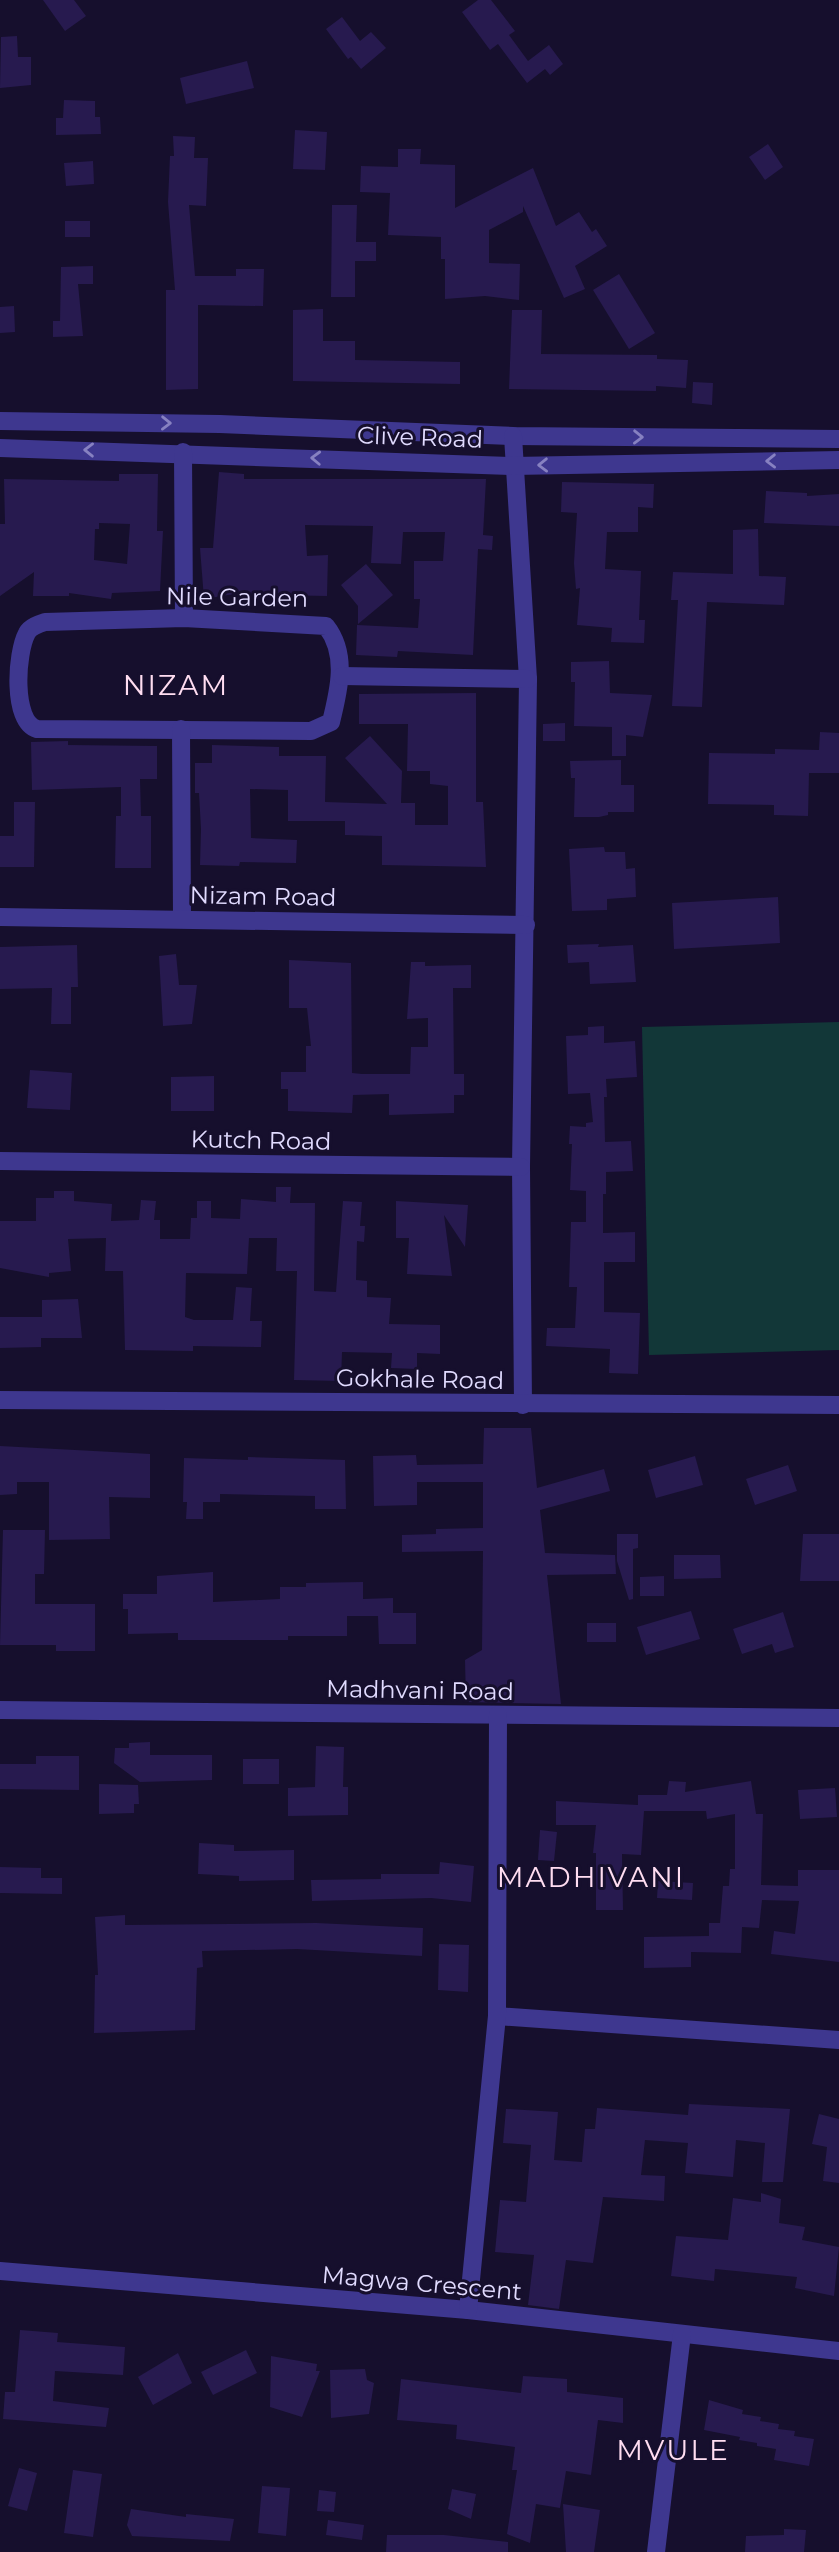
<svg xmlns="http://www.w3.org/2000/svg" width="839" height="2552" viewBox="0 0 839 2552" font-family="Montserrat,sans-serif">
<rect width="100%" height="100%" fill="#160f2d"/>
<path fill="#123738" d="M839,1022V1350L649,1355L642,1027Z"/>
<g fill="#271a4f" fill-rule="evenodd">
<path d="M43,0H74L86,16L65,31Z"/>
<path d="M478,0H491L515,31L509,35L528,61L549,45L563,64L550,75L545,69L527,83L498,44L490,50L462,12Z"/>
<path d="M342,17L360,41L371,32L386,48L361,69L351,57L348,59L326,29Z"/>
<path d="M17,36L18,57H31V85L0,88L1,37Z"/>
<path d="M247,61L254,88L186,104L180,78Z"/>
<path d="M64,100L95,101V117H100L101,134L56,135V118H63Z"/>
<path d="M295,130L327,132L325,170L293,169Z"/>
<path d="M173,136L195,137L194,158H208L206,206L189,205L195,276H236V269H264L263,306L198,305V389L166,390V290H175L168,202L170,156H174Z"/>
<path d="M768,144L783,167L765,180L749,157Z"/>
<path d="M398,149H421L420,164L455,165V208L533,168L556,226L579,212L592,232L596,229L607,246L575,266L585,289L564,298L523,206V212L489,230V263L520,264L519,300L485,296L445,299V259H441V237L388,235L390,193L360,192L361,166L398,167Z"/>
<path d="M93,161L94,184L66,186L64,163Z"/>
<path d="M332,205H357L356,242H376V261H355V297H331Z"/>
<rect x="65" y="221" width="25" height="16"/>
<path d="M93,266V284H78L83,336L53,337V321H60L61,267Z"/>
<path d="M619,274L655,333L629,349L593,290Z"/>
<path d="M14,306L15,332L0,333V307Z"/>
<path d="M323,309V341H355V360L460,362V384L293,381V310Z"/>
<path d="M512,310H542L541,354L657,355V359L688,360L686,388L656,386V391L509,389Z"/>
<path d="M693,382L713,383L712,405L692,403Z"/>
<path d="M219,472L244,474V479H486L483,535L493,536L492,550L478,549L473,655L398,651L397,657L356,655L357,625L418,628L420,599H414V561H443L445,532H403L401,564L371,563L373,526L305,525L307,556L328,555L327,596L234,594L204,599L200,548H213Z"/>
<path d="M119,474H158L157,531H163L160,591L112,593L111,599L69,593V596H33L34,572L0,596V524H5L4,479L119,481ZM99,523L130,524L127,564L94,560L95,529H99Z"/>
<path d="M562,482L654,484L653,508L638,507V532H607L605,569L641,571L639,620H645L644,643L611,642L612,628L577,625L580,588L576,589L574,563L577,513L561,512Z"/>
<path d="M766,491L807,493V496L839,494V526L764,523Z"/>
<path d="M758,529L759,576L786,577L784,605L707,602L702,707L672,706L678,600H671L673,572L733,574V530Z"/>
<path d="M366,564L393,595L358,624V606L341,585Z"/>
<path d="M609,661L610,693L652,695L643,737L626,735V756H612V727L574,726L575,682H571V662Z"/>
<path d="M476,693V802H483L486,867L382,865V836L345,835V821H288V790L250,789L251,838L297,840L296,863L240,862L239,866L200,865L201,829L199,793H195V763H212V745L279,747V756H326L325,802L387,804L345,758L370,736L402,771L401,803H415V825H448V786L430,784V771H407L408,724H359V694Z"/>
<path d="M565,723V741H543V724Z"/>
<path d="M820,732L839,733V773H809L808,816L774,815V805L708,804L709,753L775,754V749L819,750Z"/>
<path d="M68,741V745L157,746V779H140L141,816H151V868H115L116,816H121V787L32,790L31,742Z"/>
<path d="M621,760V785H634V812H608V815L599,817H574L575,778H571L570,761Z"/>
<path d="M14,802H35L34,867H0V836H14Z"/>
<path d="M604,847L605,852H625L626,869L635,868L636,897L607,899V910L572,911L569,849Z"/>
<path d="M778,897L780,943L674,949L672,903Z"/>
<path d="M599,944L598,947L633,945L636,982L590,984L589,962L568,963L567,945Z"/>
<path d="M77,945L78,987H71V1024H51L52,988L0,989V947Z"/>
<path d="M176,954L179,985H197L192,1024L163,1026L159,956Z"/>
<path d="M289,960L351,963L352,1073L362,1074H410L411,1047H428V1018L407,1019L411,962H425V966L471,965V988H453L454,1074H464V1095H454V1113L389,1115V1094L353,1095L352,1113L288,1111V1089H281V1072H306V1046H311L307,1008H289Z"/>
<path d="M604,1026V1043L635,1041L637,1077L606,1079L607,1097H604L605,1142L631,1141L633,1171L606,1172V1194H603V1233L635,1232V1262H604V1312L640,1313L638,1374L609,1373L610,1349L546,1346L547,1328H575L577,1287H569L571,1222H586V1191L570,1190L572,1144H569L570,1126L586,1127V1123L593,1122L590,1093L568,1094L566,1036L588,1035V1027Z"/>
<path d="M30,1070L72,1073L70,1110L27,1108Z"/>
<path d="M214,1076V1111H171V1077Z"/>
<path d="M276,1187H291L290,1203H315L314,1291L336,1292L343,1201L362,1202L360,1226H365L364,1242L357,1241L356,1280L367,1281V1297L391,1298L389,1324L440,1325V1354L417,1353V1369L391,1368L392,1353L342,1352L341,1381L294,1380L297,1271H276L277,1238H249L247,1274L186,1273L185,1317L194,1320H233L236,1287L252,1288L250,1321H262L261,1347L193,1346V1351L125,1350L123,1271H105L106,1238L68,1239L71,1271L49,1273V1277L0,1268V1221H36V1198H54V1191H74V1201L112,1204L111,1221L139,1220L141,1200L156,1201L154,1220H160V1239H190L191,1218H197V1201H211V1218L240,1219L241,1199L276,1202Z"/>
<path d="M396,1201L468,1205L465,1247L444,1215L452,1276L407,1274L409,1238H396Z"/>
<path d="M78,1299L82,1338H41V1347L0,1348V1317H42V1300Z"/>
<path d="M484,1428H531L537,1488L604,1469L610,1491L540,1510L545,1553L615,1555L616,1574L547,1575L561,1704L466,1702L465,1660L482,1650L483,1551L402,1552V1535L436,1534V1529L483,1528V1482H417V1505L374,1506L373,1456L416,1455L417,1465L483,1464Z"/>
<path d="M0,1446L150,1454V1498L109,1497L110,1539L49,1540V1482H17V1494L0,1495Z"/>
<path d="M695,1456L703,1485L656,1498L648,1470Z"/>
<path d="M248,1457L345,1460L346,1509H315V1496L220,1494V1502H203V1519H186L187,1502H183L184,1458L248,1460Z"/>
<path d="M788,1465L797,1491L755,1505L746,1479Z"/>
<path d="M3,1530H45L44,1574H35V1604H95V1651H56V1645H0Z"/>
<path d="M617,1534H638V1548L633,1549V1599L629,1600L617,1561Z"/>
<path d="M803,1534H839V1581H800Z"/>
<path d="M674,1555H720L721,1578L674,1579Z"/>
<path d="M213,1572V1602L280,1599V1587H306V1583L363,1582V1599L393,1598V1613H416V1644H379L378,1616H347V1636H288V1640H178V1633L128,1634V1609H123V1594H157V1576Z"/>
<path d="M664,1576V1596H640V1577Z"/>
<path d="M691,1611L700,1639L646,1655L637,1627Z"/>
<path d="M783,1612L794,1647L775,1653L772,1644L742,1654L733,1629Z"/>
<rect x="587" y="1623" width="29" height="19"/>
<path d="M150,1742V1755H212V1780L140,1782L114,1763L115,1748H129V1743Z"/>
<path d="M316,1746L344,1747L343,1787H348V1815L288,1816V1788L315,1787Z"/>
<path d="M36,1756H79V1790L0,1789V1764H36Z"/>
<rect x="243" y="1759" width="36" height="25"/>
<path d="M669,1781L686,1782L685,1792L751,1781L756,1814H763L761,1885L798,1886V1870H839V1962L771,1954L774,1931L795,1934L799,1901L762,1900L759,1928L742,1927L741,1953L691,1952V1967L644,1968V1937L709,1936V1923H720L723,1886H729L730,1869H735V1814L707,1819L706,1811H644L641,1855L622,1854L623,1910H596V1853H593L596,1825H556V1801L638,1805V1795H667Z"/>
<path d="M99,1784L138,1785L139,1804H134V1813L99,1814Z"/>
<path d="M835,1788L837,1817L800,1819L798,1790Z"/>
<path d="M540,1830L557,1832L554,1861L538,1860Z"/>
<path d="M199,1843L234,1845V1851L294,1850V1880L239,1881V1876L198,1874Z"/>
<path d="M440,1862L474,1866L471,1902L431,1898L312,1901L311,1880L381,1879V1874H439Z"/>
<path d="M0,1867L41,1868V1878H62V1894L0,1893Z"/>
<path d="M658,1881L693,1883L692,1900L657,1898Z"/>
<path d="M125,1915V1925L316,1923L423,1928L422,1956L297,1949L202,1951L203,1967L197,1968L195,2030L94,2033L95,1975H98L95,1917Z"/>
<path d="M439,1944L469,1945L468,1992L438,1990Z"/>
<path d="M689,2104L790,2109L783,2182H762L765,2143L736,2140L733,2177L685,2173L688,2143L645,2140L641,2175L665,2176L664,2201L603,2197L593,2263L566,2260L559,2309L528,2305L534,2255L495,2252L500,2200L526,2202L531,2145L503,2143L506,2109L558,2112L554,2160L582,2162L585,2129H595L597,2108L688,2115Z"/>
<path d="M819,2114L839,2119V2183L823,2181L827,2147L812,2144Z"/>
<path d="M761,2193L781,2199L779,2223L805,2227L802,2240L839,2247L834,2296L795,2288L797,2277L715,2269L714,2281L671,2276L676,2236L728,2240L733,2198L761,2202Z"/>
<path d="M20,2330L58,2333L57,2342L125,2347L123,2375L55,2371L53,2401L109,2408L106,2427L3,2419L5,2392H15Z"/>
<path d="M246,2350L257,2373L213,2395L201,2372Z"/>
<path d="M178,2353L192,2383L153,2405L138,2377Z"/>
<path d="M271,2356L317,2364L316,2371H320L302,2417L270,2407Z"/>
<path d="M365,2369L367,2380L374,2383L369,2414L331,2418L330,2370Z"/>
<path d="M523,2376L567,2379V2392L623,2398V2423L598,2420L591,2475L566,2471L560,2508L536,2504L530,2543L507,2534L517,2470H512L515,2447L456,2439L457,2425L397,2420L401,2379L521,2393Z"/>
<path d="M709,2400L743,2410L742,2414L761,2417L760,2421L779,2424L778,2429L795,2431L794,2436L814,2439L809,2466L774,2460L776,2449L757,2446V2443L739,2440L740,2437L704,2430Z"/>
<path d="M19,2468L37,2473L27,2511L8,2506Z"/>
<path d="M73,2470L102,2474L93,2537L64,2533Z"/>
<path d="M262,2486L290,2488L286,2536L258,2533Z"/>
<path d="M452,2489L476,2494L471,2519L448,2509Z"/>
<path d="M319,2490L336,2492L334,2512L317,2511Z"/>
<path d="M563,2504L600,2510L594,2552H566Z"/>
<path d="M131,2509L186,2517V2514L234,2519L230,2541L132,2536L127,2525Z"/>
<path d="M328,2520L364,2525L362,2540L326,2535Z"/>
<path d="M784,2529L806,2530L804,2552H745L746,2536L784,2535Z"/>
<path d="M387,2535H444L508,2542V2552H386Z"/>
</g>
<g fill="none" stroke-linecap="round" stroke-linejoin="round">
<g stroke="#3e378f" stroke-width="18">
<path d="M0,421L220,424L513,436L839,439"/>
<path d="M513,436L528,679L521,1167L523,1405"/>
<path d="M0,448L513,466L839,460"/>
<path d="M183,452L184,618"/>
<path d="M184,618L326,626C348,654 339,690 331,722L311,731L37,729C12,722 16,653 27,633C30,627 39,624 45,622Z"/>
<path d="M342,676L528,679"/>
<path d="M181,729L182,919"/>
<path d="M0,917L526,925"/>
<path d="M0,1161L521,1167"/>
<path d="M0,1400L839,1405"/>
<path d="M0,1710L839,1718"/>
<path d="M497,2016L839,2040"/>
<path d="M0,2271L468,2310L839,2351"/>
<path d="M468,2310L497,2016L498,1715"/>
<path d="M656,2552L682,2334"/>
</g>
</g>
<defs><path id="oneway-chevron" d="M-2-3.5L2.5 0L-2 3.5" fill="none" stroke-width="1.6" stroke-linecap="round" stroke-linejoin="round" transform="scale(1.75)"/></defs>
<g stroke="#8781c1">
<use href="#oneway-chevron" transform="translate(166 423) rotate(1)"/>
<use href="#oneway-chevron" transform="translate(638 437) rotate(1)"/>
<use href="#oneway-chevron" transform="translate(89 450) rotate(-179)"/>
<use href="#oneway-chevron" transform="translate(316 458) rotate(-178)"/>
<use href="#oneway-chevron" transform="translate(771 461) rotate(179)"/>
<use href="#oneway-chevron" transform="translate(543 465) rotate(179)"/>
</g>
<g text-anchor="middle" dominant-baseline="central" stroke-width="6" stroke-linejoin="round" paint-order="stroke">
<g font-size="24" fill="#e1dbff" stroke="#160f2d">
<text transform="translate(420 437) rotate(2)">Clive Road</text>
<text transform="translate(237 597) rotate(1)">Nile Garden</text>
<text transform="translate(263 896) rotate(1)">Nizam Road</text>
<text transform="translate(261 1140) rotate(1)">Kutch Road</text>
<text transform="translate(420 1379) rotate(1)">Gokhale Road</text>
<text transform="translate(420 1690) rotate(1)">Madhvani Road</text>
<text transform="translate(422 2283) rotate(5)">Magwa Crescent</text>
</g>
<g font-size="28" letter-spacing="2" fill="#ffddf1" stroke="#160f2d">
<text x="176" y="685">NIZAM</text>
<text x="591" y="1877">MADHIVANI</text>
<text x="673" y="2450">MVULE</text>
</g>
</g>
</svg>
